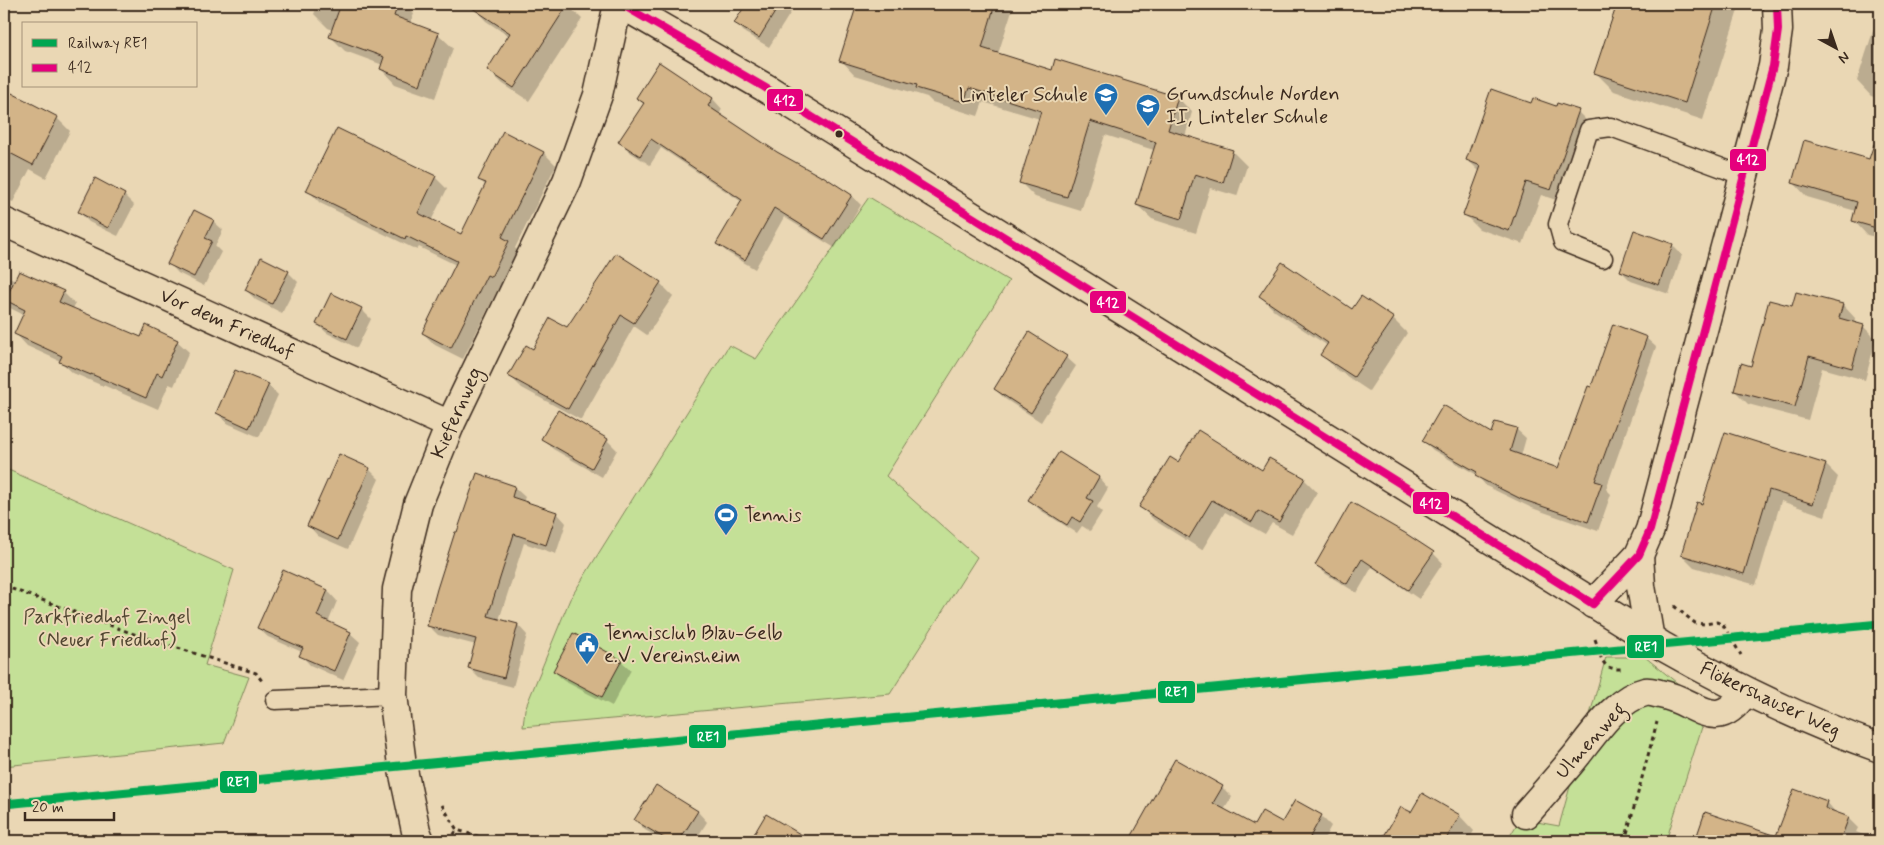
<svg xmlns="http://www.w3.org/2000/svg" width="1884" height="845" viewBox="0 0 1884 845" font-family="Mynerve,sans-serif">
<rect width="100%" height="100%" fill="#ead7b4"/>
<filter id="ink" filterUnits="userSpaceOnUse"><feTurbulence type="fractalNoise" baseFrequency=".02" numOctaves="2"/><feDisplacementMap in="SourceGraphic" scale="10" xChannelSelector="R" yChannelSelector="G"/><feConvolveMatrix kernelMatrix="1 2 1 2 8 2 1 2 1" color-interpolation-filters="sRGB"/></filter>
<g filter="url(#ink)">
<g fill="#c4e097" stroke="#80855a">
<path d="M869,197L1009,281L886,476L977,557L890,694L523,727L525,709L570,599L729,345L756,359Z"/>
<path d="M4,468L234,570L205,665L249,677L224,743L4,766Z"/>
<path d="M1606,657H1645L1708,708L1666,841H1507L1520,819L1559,826Z"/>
</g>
<g fill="#0003">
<path d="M318,4H404L414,14L410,23L438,34L453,48L435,98L395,84L381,69L383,65L345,51L330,36L333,30L328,28L314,14Z"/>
<path d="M473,4H566L582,19L529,101L503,84L488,70L510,37L486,21L472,6Z"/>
<path d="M733,4H796L769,47L745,33L736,23L743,11Z"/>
<path d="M858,4H1014L998,54L1053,71L1056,60L1178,98L1192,112L1185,137L1232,151L1247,166L1237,196L1210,188L1196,233L1152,219L1137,205L1154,150L1105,135L1081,211L1035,197L1020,182L1040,119L983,102L978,116L932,102L927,97L855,75L841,60Z"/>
<path d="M1618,4H1740L1703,120L1614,91L1596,73Z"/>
<path d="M1876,22L1880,23V99L1871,96L1857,81Z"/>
<path d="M660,64L713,99L722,109L719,115L776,153L823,178L852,196L861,205L835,248L784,217L755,269L728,253L718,244L742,202L661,148L650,165L630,152L620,142L644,105L637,97Z"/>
<path d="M4,90L57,118L70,131L46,178L30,169L13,202L4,198Z"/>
<path d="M1531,104L1578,112L1592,126L1565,203L1541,195L1523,244L1479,229L1465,215L1480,172L1468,160Z"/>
<path d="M503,133L544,153L556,165L515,248L521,254L503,289L499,287L463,359L435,345L423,333L456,265L419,247L417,250L320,203L308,190L435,177L447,189L431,221L462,236L486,186L480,180Z"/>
<path d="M1878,137L1880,138V238L1867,235L1853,220L1856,211L1807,197L1793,182L1871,161Z"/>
<path d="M124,195L134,205L118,236L89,222L79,212Z"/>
<path d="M213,221L223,230L215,246L221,252L204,286L178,273L169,263Z"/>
<path d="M1672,245L1682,255L1669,294L1631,281L1621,271Z"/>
<path d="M288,272L298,282L282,313L256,300L246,290Z"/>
<path d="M4,275L16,280L63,292L75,304L73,309L141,339L177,341L189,352L174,386L169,384L158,409L103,385V386L73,373L60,361L27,346L16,334L24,315L4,305Z"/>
<path d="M660,283L673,296L647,335L634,326L581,420L522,388L510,376L533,351L567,329Z"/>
<path d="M1260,296L1393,319L1407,333L1369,391L1336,369L1322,355L1328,346L1275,311Z"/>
<path d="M1843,305L1855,318L1854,324L1863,326L1876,339L1865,380L1822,368L1808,420L1748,404L1735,391L1793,308Z"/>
<path d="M361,309L371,319L357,348L327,333L317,324Z"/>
<path d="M1646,338L1656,347L1606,489L1611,494L1598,531L1532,508L1486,486L1477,475L1433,450L1424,441L1492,435L1516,429L1526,438L1521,456L1559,470L1592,388Z"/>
<path d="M1066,357L1076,366L1041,422L1005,399L995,389Z"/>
<path d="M268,385L278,395L259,437L227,423L217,413Z"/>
<path d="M1726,433L1826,465L1838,477L1825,516L1781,501L1756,585L1694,567L1682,555L1702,505Z"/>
<path d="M543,439L607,440L617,450L602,477L553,449Z"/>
<path d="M1059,454L1099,478L1108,488L1097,507L1102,512L1090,531L1082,526L1077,533L1040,510L1030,500Z"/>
<path d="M1179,464L1263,472L1304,479L1317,492L1292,534L1272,523L1265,534L1225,512L1202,550L1154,520L1141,507Z"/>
<path d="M369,469L379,479L348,549L318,536L309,526Z"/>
<path d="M478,475L515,488L525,497L523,502L557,513L566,523L556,554L524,543L499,620L518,625L527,635L513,687L479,678L469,668L476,645L438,635L429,626Z"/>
<path d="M1352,503L1433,553L1443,563L1419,599L1372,567L1357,593L1326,574L1316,565Z"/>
<path d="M328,591L337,601L328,623L350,633L360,642L343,680L310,665L301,655L302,652L268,637L258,628Z"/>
<path d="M621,661L631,670L612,706L564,681L554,671Z"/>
<path d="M657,786L698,812L707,822L695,841H664L645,830L636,820Z"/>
<path d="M1222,787L1232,797L1224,810L1254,827L1283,824L1295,802L1321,816L1331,826L1323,841H1211L1208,840L1207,841H1197L1186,835L1183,841H1122L1125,836L1131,839Z"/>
<path d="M1422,795L1460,816L1474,831L1468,841H1383L1402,809L1411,814Z"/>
<path d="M1827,802L1836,813L1848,818L1858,828L1856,832L1871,838L1874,841H1789Z"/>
<path d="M766,816L797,834L804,841H751Z"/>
<path d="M1686,837L1696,841L1756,837L1755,841H1685Z"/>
</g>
<g fill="#d3b488" stroke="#3b2a1e">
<path d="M341,4H398L394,16L439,33L420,85L380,69L384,57L329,37Z"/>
<path d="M466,4H568L514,88L487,70L510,33Z"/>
<path d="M746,4H780L759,38L734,23Z"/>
<path d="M857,4H995L982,48L1052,70L1055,59L1178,97L1168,130L1233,150L1223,183L1195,174L1181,219L1136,205L1156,142L1090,121L1067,197L1019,183L1041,111L969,88L964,102L916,88L917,85L839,61Z"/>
<path d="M1617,4H1716L1685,103L1594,73Z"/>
<path d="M659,62L713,98L708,106L777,152L822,177L823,176L852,195L824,239L774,208L745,260L716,244L742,200L651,139L640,156L618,142L644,103L636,98Z"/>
<path d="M4,89L58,117L33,165L4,150Z"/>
<path d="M1491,89L1531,103L1533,98L1556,106L1557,103L1579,110L1551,190L1526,182L1509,231L1463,215L1481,166L1466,160Z"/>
<path d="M337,128L436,176L418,213L461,234L486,183L478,180L503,131L544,152L502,237L509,241L491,277L487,275L451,348L422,333L457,261L406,236L405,239L306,191Z"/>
<path d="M1804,140L1869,159L1874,144L1880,145V229L1852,221L1857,202L1792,183Z"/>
<path d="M95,178L125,194L108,228L78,212Z"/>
<path d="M194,210L214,220L205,238L212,241L194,277L167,264Z"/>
<path d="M1634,230L1673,244L1659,285L1620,271Z"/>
<path d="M616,253L661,282L634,323L621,315L568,409L508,376L526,345L533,349L550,318L567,327Z"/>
<path d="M261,257L289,271L272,304L245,290Z"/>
<path d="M1282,262L1352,309L1361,296L1394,318L1354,377L1320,355L1328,343L1259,296Z"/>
<path d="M19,271L64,291L59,302L141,337L146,325L178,340L162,376L157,373L146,398L91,374V375L59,362L62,356L14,334L25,310L5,300Z"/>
<path d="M1796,292L1843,304L1839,318L1864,325L1852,368L1809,356L1795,407L1734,391L1741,363L1751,366L1769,300L1792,306Z"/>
<path d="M331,293L362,308L347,339L316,324Z"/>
<path d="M1613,324L1647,337L1595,481L1602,483L1588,522L1521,499L1475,476L1477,472L1422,441L1443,405L1491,433L1495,422L1517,428L1510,451L1558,468L1588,386L1591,387Z"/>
<path d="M1029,332L1067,356L1031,413L994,389Z"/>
<path d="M235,370L269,384L249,428L216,413Z"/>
<path d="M558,410L608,439L592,468L541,439Z"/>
<path d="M1198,430L1262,470L1269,458L1305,478L1279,522L1258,511L1252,522L1212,500L1189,538L1139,507L1170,457L1178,462Z"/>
<path d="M1725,432L1826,464L1813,504L1769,490L1744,574L1681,555L1697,502L1702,504Z"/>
<path d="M1059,452L1099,477L1087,498L1093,501L1080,522L1072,517L1067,525L1028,500Z"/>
<path d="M339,454L370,468L338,540L307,526Z"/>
<path d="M477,473L515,486L512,497L557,512L546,545L514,534L488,616L518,624L504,678L468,668L476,639L427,626L437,589L455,532H457Z"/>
<path d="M1351,502L1405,533L1434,552L1408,590L1362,559L1347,584L1315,565Z"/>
<path d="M283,570L328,590L317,616L351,632L334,671L299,656L303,648L257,628Z"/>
<path d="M573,633L622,660L602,697L553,671Z"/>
<path d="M1175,759L1223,786L1213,803L1254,825L1262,811L1282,822L1295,800L1322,815L1310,837L1317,841H1129Z"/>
<path d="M656,785L698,811L679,841H669L634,820Z"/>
<path d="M1794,789L1827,801L1825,808L1849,817L1840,841H1695L1705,812L1776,836Z"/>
<path d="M1422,793L1460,815L1445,841H1381L1401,807L1411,812Z"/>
<path d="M766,814L812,841H750Z"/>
</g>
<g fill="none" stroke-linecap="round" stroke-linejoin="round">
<defs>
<g id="service">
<path d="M1603,258L1563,242L1558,224L1589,130L1611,127L1744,176"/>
<path d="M275,700L393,695"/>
</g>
<g id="minor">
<path d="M621,4L764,87L1662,646C1732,686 1804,721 1880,748"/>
<path d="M4,222L450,425"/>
<path d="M1639,555L1641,586L1650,640"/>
<path d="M1593,604L1639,555L1650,530L1773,66L1778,30L1777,4"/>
<path d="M1526,814C1541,797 1556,780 1571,762C1590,740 1614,699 1645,692C1649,691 1655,693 1660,694C1697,700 1715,737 1745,692"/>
<path d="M420,841L416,831L402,765L393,695L397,589L418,504L450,425L567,181L598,95L618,4"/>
</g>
</defs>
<use href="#service" stroke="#3b2a1e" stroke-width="21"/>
<use href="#minor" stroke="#3b2a1e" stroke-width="31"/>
<g stroke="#3b2a1e" stroke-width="3" stroke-dasharray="4 4" stroke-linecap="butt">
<path d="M4,586L131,633L256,673L262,681"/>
<path d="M1674,606L1695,623L1705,624L1717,622L1723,625L1741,655"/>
<path d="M1595,639C1601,655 1600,670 1621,669"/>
<path d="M442,805L457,830L493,841"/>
<path d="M449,841L457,830"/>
<path d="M1625,841L1657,722"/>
</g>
<use href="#service" stroke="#ead7b4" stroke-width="18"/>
<use href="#minor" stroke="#ead7b4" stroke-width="28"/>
<defs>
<g id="bus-1">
<path d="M621,4L764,87L1593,604"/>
<path d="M1593,604L1639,555L1650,530L1773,66L1778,30L1777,4"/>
</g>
</defs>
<use href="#bus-1" stroke="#ead7b4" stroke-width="11"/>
<use href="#bus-1" stroke="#e5007d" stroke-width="8"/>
<defs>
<path id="rail-1" d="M4,804L1880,624"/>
</defs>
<use href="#rail-1" stroke="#ead7b4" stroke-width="12"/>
<use href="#rail-1" stroke="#00a651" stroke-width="9"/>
</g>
</g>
<defs>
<symbol id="school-pin" viewBox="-11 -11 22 30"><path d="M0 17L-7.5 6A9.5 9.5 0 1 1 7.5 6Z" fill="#1f6fb2" stroke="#ead7b4"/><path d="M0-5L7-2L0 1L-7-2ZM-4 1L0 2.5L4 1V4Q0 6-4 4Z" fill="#fff"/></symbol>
<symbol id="stadium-pin" viewBox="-11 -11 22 30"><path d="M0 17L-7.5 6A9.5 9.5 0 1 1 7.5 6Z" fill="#1f6fb2" stroke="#ead7b4"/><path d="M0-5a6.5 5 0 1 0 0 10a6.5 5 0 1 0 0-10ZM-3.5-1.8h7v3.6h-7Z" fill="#fff"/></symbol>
<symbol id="civic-pin" viewBox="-11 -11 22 30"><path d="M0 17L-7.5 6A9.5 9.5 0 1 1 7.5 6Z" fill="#1f6fb2" stroke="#ead7b4"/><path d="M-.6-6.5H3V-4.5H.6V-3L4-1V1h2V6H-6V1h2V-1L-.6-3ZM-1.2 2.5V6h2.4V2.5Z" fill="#fff"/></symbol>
</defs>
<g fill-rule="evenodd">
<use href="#school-pin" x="1092" y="81" width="28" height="38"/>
<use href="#school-pin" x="1134" y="92" width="28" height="38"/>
<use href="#stadium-pin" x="712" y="501" width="28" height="38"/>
<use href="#civic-pin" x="573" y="630" width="28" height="38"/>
</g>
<circle fill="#3b2a1e" stroke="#ead7b4" stroke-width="2" cx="839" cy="134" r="4.5"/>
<g text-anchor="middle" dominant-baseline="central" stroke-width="4" stroke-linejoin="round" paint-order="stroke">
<g font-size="20" fill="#3b2a1e" stroke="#ead7b4" text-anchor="start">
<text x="1166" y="94">Grundschule Norden<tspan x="1166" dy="23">II, Linteler Schule</tspan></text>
<text x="1088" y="95" text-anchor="end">Linteler Schule</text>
<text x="744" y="515">Tennis</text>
<text x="604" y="633">Tennisclub Blau-Gelb<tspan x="604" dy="23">e.V. Vereinsheim</tspan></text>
</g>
<g font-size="20" fill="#3b2a1e" stroke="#ead7b4">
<text transform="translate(227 324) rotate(24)">Vor dem Friedhof</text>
<text transform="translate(457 413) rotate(-66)">Kiefernweg</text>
<text transform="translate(1770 700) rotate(25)">Flökershauser Weg</text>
<text transform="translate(1591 741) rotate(-48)">Ulmenweg</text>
</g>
<g font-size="20" fill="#504530" stroke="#ead7b4">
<text x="107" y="617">Parkfriedhof Zingel<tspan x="107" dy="23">(Neuer Friedhof)</tspan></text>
</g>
</g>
<g stroke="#ead7b4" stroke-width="2">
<rect x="766" y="88" width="38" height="24" rx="5" fill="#e5007d"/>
<rect x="1729" y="148" width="38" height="24" rx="5" fill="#e5007d"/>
<rect x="1089" y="290" width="38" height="24" rx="5" fill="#e5007d"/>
<rect x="1412" y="491" width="38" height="24" rx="5" fill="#e5007d"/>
<rect x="1626" y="634" width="39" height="25" rx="5" fill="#00a651"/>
<rect x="1157" y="680" width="39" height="24" rx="5" fill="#00a651"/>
<rect x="688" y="724" width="39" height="25" rx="5" fill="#00a651"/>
<rect x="219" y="770" width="39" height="24" rx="5" fill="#00a651"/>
</g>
<g font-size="14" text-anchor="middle" font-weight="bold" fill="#fff">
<text x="785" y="105">412</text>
<text x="1748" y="164">412</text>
<text x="1108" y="307">412</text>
<text x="1431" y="508">412</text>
<text x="1646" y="651">RE1</text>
<text x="1176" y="696">RE1</text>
<text x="708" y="741">RE1</text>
<text x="238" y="786">RE1</text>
</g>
<rect width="1884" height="845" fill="none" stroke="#ead7b4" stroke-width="20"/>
<rect x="10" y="10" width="1864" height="825" fill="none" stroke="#3b2a1e" stroke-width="2" filter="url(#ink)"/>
<rect x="22" y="22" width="175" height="65" fill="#ead7b4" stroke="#a49278"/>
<rect x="32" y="39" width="25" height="8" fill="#00a651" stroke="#a49278"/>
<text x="68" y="48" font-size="15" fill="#3b2a1e">Railway RE1</text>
<rect x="32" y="64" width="25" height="8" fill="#e5007d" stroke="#a49278"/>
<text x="68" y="72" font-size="15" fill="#3b2a1e">412</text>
<g transform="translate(1836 48) rotate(140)" stroke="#ead7b4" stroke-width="4" paint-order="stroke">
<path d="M0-4L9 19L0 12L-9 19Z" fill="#3b2a1e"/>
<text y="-8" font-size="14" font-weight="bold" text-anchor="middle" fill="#3b2a1e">N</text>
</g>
<path d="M25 812v8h89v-8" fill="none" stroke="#3b2a1e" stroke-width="2.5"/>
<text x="32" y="812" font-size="15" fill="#3b2a1e" stroke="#ead7b4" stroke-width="4" paint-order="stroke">20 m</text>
</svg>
